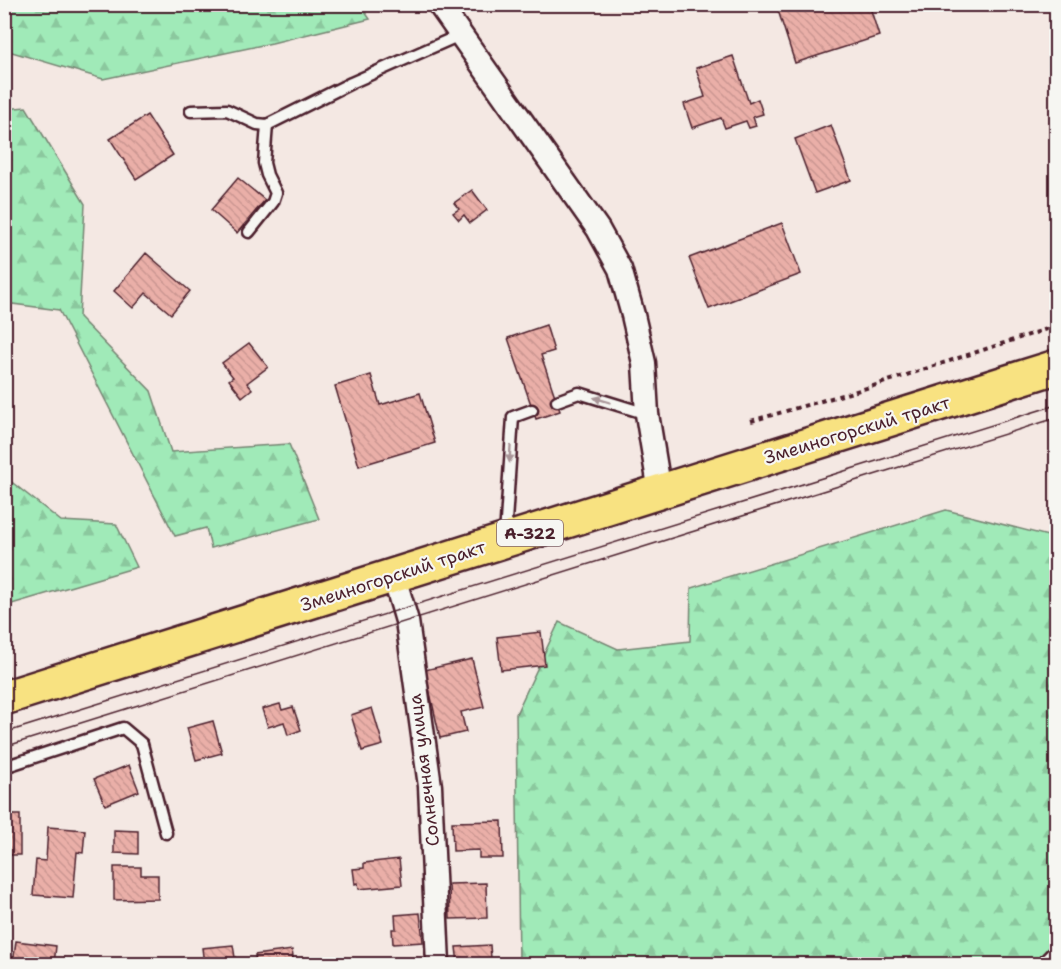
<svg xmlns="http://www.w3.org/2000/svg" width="1061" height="969" viewBox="0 0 1061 969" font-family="'Shantell Sans',sans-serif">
<defs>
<pattern id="forest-firs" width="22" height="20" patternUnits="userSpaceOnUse" patternTransform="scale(1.5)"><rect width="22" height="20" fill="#a0eab8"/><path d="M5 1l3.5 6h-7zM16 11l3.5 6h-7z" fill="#8bc89e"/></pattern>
<pattern id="building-back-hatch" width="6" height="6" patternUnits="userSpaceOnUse" patternTransform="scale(1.5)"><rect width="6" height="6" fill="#eaafa8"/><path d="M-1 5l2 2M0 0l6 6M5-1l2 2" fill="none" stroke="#ca9691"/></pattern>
</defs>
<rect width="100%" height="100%" fill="#f4e8e3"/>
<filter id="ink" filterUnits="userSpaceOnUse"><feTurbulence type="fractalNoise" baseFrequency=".0167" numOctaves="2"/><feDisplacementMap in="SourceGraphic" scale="12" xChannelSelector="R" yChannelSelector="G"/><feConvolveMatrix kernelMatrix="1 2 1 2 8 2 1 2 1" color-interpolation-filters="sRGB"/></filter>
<g filter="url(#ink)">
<g fill="url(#forest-firs)" stroke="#758472" stroke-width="1.5">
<path d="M360,5L370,19L272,43L103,79L5,50V5Z"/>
<path d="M26,107L85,204L79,317L151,391L171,452L289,444L319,519L211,548L206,528L175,536L59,310L5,303V109Z"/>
<path d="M4,476L61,521L116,524L137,567L5,606Z"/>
<path d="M946,510L1056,538V964H519L516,714L559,622L618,649L690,641L691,588Z"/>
</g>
<g fill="url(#building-back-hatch)" stroke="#4a1f2b" stroke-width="1.5">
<path d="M776,4H869L879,36L795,63Z"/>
<path d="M733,56L749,103L758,99L763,114L753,117L756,126L749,128L746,121L725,128L721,118L692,128L684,104L705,97L696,68Z"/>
<path d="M147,115L173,155L136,179L110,139Z"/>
<path d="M831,125L851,180L815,193L795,139Z"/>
<path d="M238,178L265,200L237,233L211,210Z"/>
<path d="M472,190L487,210L470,223L464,215L459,220L453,213L459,209L454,203Z"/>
<path d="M782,223L801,274L709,309L689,258Z"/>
<path d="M146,253L190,291L171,314L146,293L133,308L114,291Z"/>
<path d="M546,325L554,351L541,355L560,411L536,419L508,338Z"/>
<path d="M249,343L268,367L247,383L252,389L242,397L229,380L233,377L222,363Z"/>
<path d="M371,375L380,405L420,393L435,443L359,466L335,386Z"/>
<path d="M541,632L545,665L501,670L497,637Z"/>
<path d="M472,659L484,707L461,712L466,732L440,738L425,670Z"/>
<path d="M280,704L282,710L293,707L301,730L288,735L284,722L268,727L262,709Z"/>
<path d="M372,708L383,745L362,751L351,715Z"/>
<path d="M213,721L222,753L196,760L187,728Z"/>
<path d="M129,765L139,791L105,805L94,779Z"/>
<rect x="4" y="815" width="16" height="40"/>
<path d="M502,821L503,858H479V850L453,851L452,822Z"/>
<path d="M48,827L85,830L83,853L77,852L73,898L33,895L36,860L46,861Z"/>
<path d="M114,830L138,831V854L114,853Z"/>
<path d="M399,859L402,885L359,889L358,883L355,884L353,869L364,868V863Z"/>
<path d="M114,867H141V875H158V899L114,900Z"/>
<path d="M486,883L487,918L450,919L449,884Z"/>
<path d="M420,913L423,942L393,944L392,929H396L395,915Z"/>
<path d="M16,941L56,946L54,964H13Z"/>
<path d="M233,945L236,964H204L202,948Z"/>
<path d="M490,945L491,959L485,960L486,964H458L456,947Z"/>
<path d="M292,950L294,964H256L255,955Z"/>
</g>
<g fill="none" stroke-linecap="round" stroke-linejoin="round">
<defs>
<g id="service">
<path d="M191,111L227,110L257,124L267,125L351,83L460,35"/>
<path d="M249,232L273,202L276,193L267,175L264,163L267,125"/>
<path d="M557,401L579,393L647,414"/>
<path d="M505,536L513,417L532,410"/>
<path d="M4,767L123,728L142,744L166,833"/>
</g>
<g id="minor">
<path d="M439,4L598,229L620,269L633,315L644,363L647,414L660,492"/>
<path d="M394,577L407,621L430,786L438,964"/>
<path d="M1050,964L1056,958"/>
</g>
<path id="trunk" d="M4,698L1056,367"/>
</defs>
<use href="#service" stroke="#4a1f2b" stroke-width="15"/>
<use href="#minor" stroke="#4a1f2b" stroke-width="27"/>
<use href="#trunk" stroke="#4a1f2b" stroke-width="38"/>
<path stroke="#4a1f2b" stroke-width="4" stroke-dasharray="4.5 4.5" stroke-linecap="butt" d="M751,421L870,387L1056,326"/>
<use href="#service" stroke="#f6f6f2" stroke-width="10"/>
<use href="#minor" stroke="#f6f6f2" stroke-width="22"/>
<use href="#trunk" stroke="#f8e281" stroke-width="33"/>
<g stroke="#4a1f2b" stroke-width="1.5">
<path d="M4,733L1056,405"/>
<path d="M4,747L1056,418"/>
</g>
</g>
<defs><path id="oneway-solid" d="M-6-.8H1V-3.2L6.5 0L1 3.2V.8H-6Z" transform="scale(1.5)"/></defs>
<g fill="#a99598">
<use href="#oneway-solid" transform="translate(602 400) rotate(-163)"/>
<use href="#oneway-solid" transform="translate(510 454) rotate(94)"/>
</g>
</g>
<g text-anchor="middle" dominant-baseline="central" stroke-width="4.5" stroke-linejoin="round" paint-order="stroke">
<rect fill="#f6f6f2" stroke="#7e6067" stroke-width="1.5" x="497" y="520" width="66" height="26" rx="4.5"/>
<g font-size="16" font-weight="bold" fill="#4a1f2b">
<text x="530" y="533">А-322</text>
</g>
<g font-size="18" fill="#4a1f2b" stroke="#f6f6f2">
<text transform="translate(857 430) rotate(-17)">Змеиногорский тракт</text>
<text transform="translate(393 576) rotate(-18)">Змеиногорский тракт</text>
<text transform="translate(424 770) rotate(-97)">Солнечная улица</text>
</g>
</g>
<rect width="1061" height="969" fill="none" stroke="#f6f6f2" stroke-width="24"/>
<rect x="12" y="12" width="1037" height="945" fill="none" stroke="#4a1f2b" stroke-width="2" filter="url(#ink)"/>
</svg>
